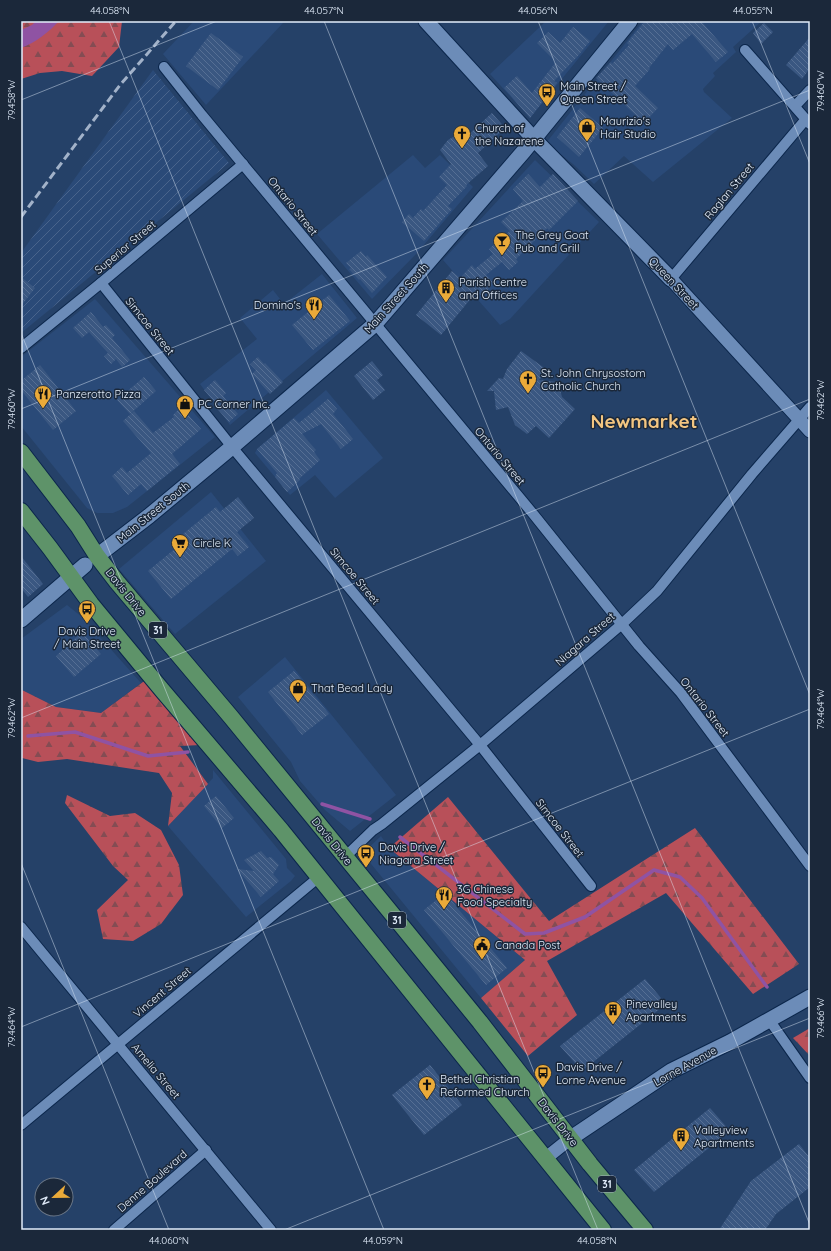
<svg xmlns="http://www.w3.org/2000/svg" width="831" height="1251" viewBox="0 0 831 1251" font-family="Quicksand,sans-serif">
<defs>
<pattern id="industrial-furrows" width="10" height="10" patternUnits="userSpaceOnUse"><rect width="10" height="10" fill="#2a4a78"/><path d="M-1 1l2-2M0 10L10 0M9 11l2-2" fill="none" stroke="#49648c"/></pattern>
<pattern id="forest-firs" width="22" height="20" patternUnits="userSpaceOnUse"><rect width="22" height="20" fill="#b85059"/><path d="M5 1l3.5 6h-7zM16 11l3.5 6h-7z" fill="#844c53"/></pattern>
<pattern id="building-back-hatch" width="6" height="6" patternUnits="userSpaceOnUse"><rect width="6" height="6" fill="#3a5781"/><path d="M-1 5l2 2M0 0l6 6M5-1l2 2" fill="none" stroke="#566f94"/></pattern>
</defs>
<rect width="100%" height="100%" fill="#254168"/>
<g fill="#2a4a78">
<path d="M194,21H281L283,23L206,105L163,54Z"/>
<path d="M546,21H609L530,118L490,74Z"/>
<path d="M643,21H762L733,47L736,52L713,73L715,76L703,89L704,92L732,118L653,182L624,156L594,184L573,164L546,143Z"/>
<path d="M413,155L425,168L440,155L473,187L417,253L372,299L317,234Z"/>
<path d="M535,160L599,222L510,319L500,325L443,260Z"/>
<path d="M322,274L357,318L230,425L200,384L257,339L240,318L273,290L284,304Z"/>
<path d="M95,299L215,437L127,507L113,513H97L87,508L21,426V357Z"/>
<path d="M326,390L383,458L335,498L315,475L290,495L255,453L257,449Z"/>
<path d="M211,492L266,561L175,634L119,569Z"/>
<path d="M67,605L82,617L141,683L101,713L56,707L22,690L21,639Z"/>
<path d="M285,657L396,795L350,831L325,810L300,781L291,762L238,697Z"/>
<path d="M213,770L286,859L287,868L295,876L291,881L246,917L168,826L213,778Z"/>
<path d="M381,836L389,848L525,960L481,998L367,859L369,857L364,852Z"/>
</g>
<path fill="url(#industrial-furrows)" d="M153,70L229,163L21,333V253Z"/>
<g fill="url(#forest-firs)">
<path d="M21,21H122L119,47L92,76L62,71L40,73L21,79Z"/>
<path d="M147,679L201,745L180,746L208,784L168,826L172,793L159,773L67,759L38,762L22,758V690L56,707L101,713Z"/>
<path d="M67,795L110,816L135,813L161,830L179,865L183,895L161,924L133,941L103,939L97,910L128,880L113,866L65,803Z"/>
<path d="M448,797L549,921L695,828L799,964L753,994L666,893L547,961L577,1015L528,1056L481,998L525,960L389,848Z"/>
<path d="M810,1028V1056L793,1038Z"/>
</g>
<path fill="#8f53a3" d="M36,21H59C49,32 35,43 21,48V30L32,25Z"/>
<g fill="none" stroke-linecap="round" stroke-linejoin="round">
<g stroke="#8f53a3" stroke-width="3.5">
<path d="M28,736L75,732L148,756L188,752"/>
<path d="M322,804L370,819"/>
<path d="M400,837L525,934L544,933L585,917L654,870L680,877L702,898L767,987"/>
</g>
</g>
<g fill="url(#building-back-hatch)">
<path d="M645,21H701L728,52L716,62L692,34L673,50L668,44L649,68L650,69L635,86L658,108L644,123L596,78L611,62L612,64L629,45L627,43Z"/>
<path d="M764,23L773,32L761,44L753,33Z"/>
<path d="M573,27L590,41L577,57L554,81L557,83L530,118L504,88L517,76L532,93L556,62L537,43L548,32L560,43Z"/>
<path d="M211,33L243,57L218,90L186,66Z"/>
<path d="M810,37V68L802,79L786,65Z"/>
<path d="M580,108L603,128L579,157L557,137Z"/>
<path d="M492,113L505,128L478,153L488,166L466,185L467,186L448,206L452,209L424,241L402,222L409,214L413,218L421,209L423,211L447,185L439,177L451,164L440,150L448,140L453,137H457L461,130L467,136Z"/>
<path d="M528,174L540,187L553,174L578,201L549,230L547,228L516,259L518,262L509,270L502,262L486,275L494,283L482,296L477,291L441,335L416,315L452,271L460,278L472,265L475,269L493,254L489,249L510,231L501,222L523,201L513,189Z"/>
<path d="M361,251L366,257L367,255L387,277L372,293L360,279L359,280L349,269L351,268L346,263Z"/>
<path d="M21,277L35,288L21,306Z"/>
<path d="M329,295L350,321L313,350L292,325Z"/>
<path d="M91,312L103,327L106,325L115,335L112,338L130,360L122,367L116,359L111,364L104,356L108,353L89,332L82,338L73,328Z"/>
<path d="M521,351L547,370L539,380L558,382L562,397L575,409L549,438L536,426L527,434L515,425L508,407L496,410L494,391H487L499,378L503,379L507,369Z"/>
<path d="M258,357L264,364L265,363L283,382L270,394L252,374L256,370L250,364Z"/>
<path d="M372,361L383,375L377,380L385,390L373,400L354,376Z"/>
<path d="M40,365L76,411L53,430L21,390V381Z"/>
<path d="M144,377L156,391L130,414L117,400Z"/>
<path d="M215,380L226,393L223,396L238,414L229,422L213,404L215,402L204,390Z"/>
<path d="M328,399L337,409L333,414L353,439L341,449L321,424L302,434L316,450L314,452L320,460L299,479L300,480L287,492L275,477L277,473L257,449L294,418L299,423Z"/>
<path d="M181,407L201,429L172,454L180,464L147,491L141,484L128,495L112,476L122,467L127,473L151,453L123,421L134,411L153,433L174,417L173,415Z"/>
<path d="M238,497L254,518L237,532L249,547L238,556L232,549L171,599L148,571L187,539L183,534L216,507L220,512Z"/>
<path d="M21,556L43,584L28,597L21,588Z"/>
<path d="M82,632L101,654L74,677L56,656Z"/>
<path d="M294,671L329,714L302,735L268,692Z"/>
<path d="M216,796L234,818L222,828L204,806Z"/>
<path d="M261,851L267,858L271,857L279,865L273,874L279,881L261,897L237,869L254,871L244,860Z"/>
<path d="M445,893L507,968L486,985L424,910Z"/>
<path d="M645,979L666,1004L582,1071L560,1046Z"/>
<path d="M430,1065L462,1105L424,1135L392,1095Z"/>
<path d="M710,1108L730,1131L654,1192L634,1170Z"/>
<path d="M799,1144L810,1158V1187L776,1214L765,1230H719L751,1181Z"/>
</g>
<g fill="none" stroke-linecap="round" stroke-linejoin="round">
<defs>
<g id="minor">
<path d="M745,50L810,124"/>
<path d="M164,67L202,115L534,515L639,646L681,693L810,866"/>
<path d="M795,106L810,90"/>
<path d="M671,279L806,119"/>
<path d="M101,283L232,447L480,745L591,886"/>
<path d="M21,348L101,283L243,164"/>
<path d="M345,857L373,830L382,824L480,745L622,624L657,591L752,474L810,407"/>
<path d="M21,927L271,1230"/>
<path d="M770,1021L810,1078"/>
<path d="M21,1125L319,877"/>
<path d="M114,1230L206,1150"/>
</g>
<g id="tertiary">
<path d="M671,279L810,431"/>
<path d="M546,1158L571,1138"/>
</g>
<g id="secondary">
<path d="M426,21L533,138L671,279"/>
<path d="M97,556L149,516L232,447L375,324L524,151L630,21"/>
<path d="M21,620L85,565"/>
<path d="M571,1138L671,1071L730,1042L810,997"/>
</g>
<g id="primary">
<path d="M21,452L78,526L97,556L117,582L231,717L406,931L480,1022L590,1164L645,1230"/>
<path d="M21,511L50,548L91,604L162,690L281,830L603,1230"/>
</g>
</defs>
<use href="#minor" stroke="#0b264b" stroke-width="12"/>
<use href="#tertiary" stroke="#0b264b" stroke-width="15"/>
<use href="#secondary" stroke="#0b264b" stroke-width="17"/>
<use href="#primary" stroke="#0b264b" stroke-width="18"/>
<use href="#minor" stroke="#6c8cb8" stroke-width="10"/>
<use href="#tertiary" stroke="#6c8cb8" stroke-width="13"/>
<use href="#secondary" stroke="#6c8cb8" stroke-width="15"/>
<use href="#primary" stroke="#5e9369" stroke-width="16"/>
<path stroke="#a2b2c9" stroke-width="3" stroke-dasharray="8 4" stroke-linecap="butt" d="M21,217L120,85L176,21"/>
</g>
<path fill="none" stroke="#e2edfb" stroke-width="1" stroke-opacity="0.45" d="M109,21L598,1230M324,21L810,1225M538,21L810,695M752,21L810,164M21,100L217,21M21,333L384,1230M21,409L810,90M21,718L810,399M21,863L169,1230M21,1027L810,709M284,1230L810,1018"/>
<defs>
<symbol id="bus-pin" viewBox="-11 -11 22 30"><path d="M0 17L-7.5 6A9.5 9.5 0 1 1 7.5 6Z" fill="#eaaa39" stroke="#1b283a"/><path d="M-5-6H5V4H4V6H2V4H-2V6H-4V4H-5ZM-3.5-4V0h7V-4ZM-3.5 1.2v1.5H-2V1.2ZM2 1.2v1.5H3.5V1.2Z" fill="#111"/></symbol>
<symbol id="shop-pin" viewBox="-11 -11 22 30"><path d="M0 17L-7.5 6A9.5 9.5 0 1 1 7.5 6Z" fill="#eaaa39" stroke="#1b283a"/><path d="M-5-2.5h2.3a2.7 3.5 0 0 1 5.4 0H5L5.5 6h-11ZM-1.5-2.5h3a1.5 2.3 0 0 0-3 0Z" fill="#111"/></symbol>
<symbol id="church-pin" viewBox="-11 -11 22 30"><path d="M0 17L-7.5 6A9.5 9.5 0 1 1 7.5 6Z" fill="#eaaa39" stroke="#1b283a"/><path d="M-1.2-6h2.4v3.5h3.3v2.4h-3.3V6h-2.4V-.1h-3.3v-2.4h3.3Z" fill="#111"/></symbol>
<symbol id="bar-pin" viewBox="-11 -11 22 30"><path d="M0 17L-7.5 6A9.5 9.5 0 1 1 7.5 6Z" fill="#eaaa39" stroke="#1b283a"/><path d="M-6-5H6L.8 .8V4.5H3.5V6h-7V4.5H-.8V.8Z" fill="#111"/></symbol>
<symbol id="building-pin" viewBox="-11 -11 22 30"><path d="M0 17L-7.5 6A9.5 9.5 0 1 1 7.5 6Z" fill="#eaaa39" stroke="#1b283a"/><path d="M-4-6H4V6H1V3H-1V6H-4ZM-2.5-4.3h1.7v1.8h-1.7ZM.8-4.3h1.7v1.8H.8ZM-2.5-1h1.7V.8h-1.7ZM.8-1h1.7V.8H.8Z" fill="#111"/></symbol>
<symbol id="restaurant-pin" viewBox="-11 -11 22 30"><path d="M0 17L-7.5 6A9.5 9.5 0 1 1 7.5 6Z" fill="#eaaa39" stroke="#1b283a"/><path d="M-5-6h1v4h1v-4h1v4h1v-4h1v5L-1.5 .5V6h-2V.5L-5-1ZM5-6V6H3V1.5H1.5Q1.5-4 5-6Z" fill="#111"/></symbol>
<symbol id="supermarket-pin" viewBox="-11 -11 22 30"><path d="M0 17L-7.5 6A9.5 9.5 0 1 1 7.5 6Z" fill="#eaaa39" stroke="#1b283a"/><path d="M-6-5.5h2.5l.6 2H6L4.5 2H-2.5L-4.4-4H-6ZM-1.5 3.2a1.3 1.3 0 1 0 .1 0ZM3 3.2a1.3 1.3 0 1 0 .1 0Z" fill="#111"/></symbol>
<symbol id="civic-pin" viewBox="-11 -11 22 30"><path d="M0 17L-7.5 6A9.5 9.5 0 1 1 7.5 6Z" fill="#eaaa39" stroke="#1b283a"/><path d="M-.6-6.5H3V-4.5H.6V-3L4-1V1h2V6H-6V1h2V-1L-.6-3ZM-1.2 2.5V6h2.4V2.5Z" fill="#111"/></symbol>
</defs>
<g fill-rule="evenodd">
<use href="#bus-pin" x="537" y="82" width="20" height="27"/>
<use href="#shop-pin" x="577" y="117" width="20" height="27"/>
<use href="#church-pin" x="452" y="124" width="20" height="27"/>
<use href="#bar-pin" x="492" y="231" width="20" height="27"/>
<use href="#building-pin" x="436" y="278" width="20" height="27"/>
<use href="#restaurant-pin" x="304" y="295" width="20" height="27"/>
<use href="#church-pin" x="518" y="369" width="20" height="27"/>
<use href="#restaurant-pin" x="33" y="384" width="20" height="27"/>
<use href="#shop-pin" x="175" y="394" width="20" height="27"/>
<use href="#supermarket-pin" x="170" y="533" width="20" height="27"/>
<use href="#bus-pin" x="77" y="599" width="20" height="27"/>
<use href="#shop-pin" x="288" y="678" width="20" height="27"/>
<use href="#bus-pin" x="356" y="843" width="20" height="27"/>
<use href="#restaurant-pin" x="434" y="885" width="20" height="27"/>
<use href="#civic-pin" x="472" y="935" width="20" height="27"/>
<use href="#building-pin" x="603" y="1000" width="20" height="27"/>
<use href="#bus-pin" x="533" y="1063" width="20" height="27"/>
<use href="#church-pin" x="417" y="1075" width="20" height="27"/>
<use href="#building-pin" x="671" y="1126" width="20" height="27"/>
</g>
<g text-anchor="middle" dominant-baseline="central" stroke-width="3" stroke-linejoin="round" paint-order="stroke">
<g fill="#1b283a" stroke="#a6b2c1" stroke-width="1">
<rect x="149" y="622" width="18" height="16" rx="3"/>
<rect x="388" y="912" width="18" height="16" rx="3"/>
<rect x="598" y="1176" width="18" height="16" rx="3"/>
</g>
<g font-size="10" font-weight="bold" fill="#e2edfb">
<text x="158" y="630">31</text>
<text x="397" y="920">31</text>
<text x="607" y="1184">31</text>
</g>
<g font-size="11" fill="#e2edfb" stroke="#1b283a" text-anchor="start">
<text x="560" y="86">Main Street /<tspan x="560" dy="13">Queen Street</tspan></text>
<text x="600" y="121">Maurizio's<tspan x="600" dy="13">Hair Studio</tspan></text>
<text x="475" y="128">Church of<tspan x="475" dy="13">the Nazarene</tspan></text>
<text x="515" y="235">The Grey Goat<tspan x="515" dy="13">Pub and Grill</tspan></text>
<text x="459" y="282">Parish Centre<tspan x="459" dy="13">and Offices</tspan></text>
<text x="301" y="305" text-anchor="end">Domino's</text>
<text x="541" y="373">St. John Chrysostom<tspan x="541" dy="13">Catholic Church</tspan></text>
<text x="56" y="394">Panzerotto Pizza</text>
<text x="198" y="404">PC Corner Inc.</text>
<text x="193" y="543">Circle K</text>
<text x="87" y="631" text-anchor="middle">Davis Drive<tspan x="87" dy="13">/ Main Street</tspan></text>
<text x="311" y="688">That Bead Lady</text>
<text x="379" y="847">Davis Drive /<tspan x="379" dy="13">Niagara Street</tspan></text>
<text x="457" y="889">3G Chinese<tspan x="457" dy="13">Food Specialty</tspan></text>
<text x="495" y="945">Canada Post</text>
<text x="626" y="1004">Pinevalley<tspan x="626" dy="13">Apartments</tspan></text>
<text x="556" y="1067">Davis Drive /<tspan x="556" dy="13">Lorne Avenue</tspan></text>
<text x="440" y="1079">Bethel Christian<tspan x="440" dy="13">Reformed Church</tspan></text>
<text x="694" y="1130">Valleyview<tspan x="694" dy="13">Apartments</tspan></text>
</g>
<g font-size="11" fill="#e2edfb" stroke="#1b283a">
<text transform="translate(729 191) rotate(-50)">Raglan Street</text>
<text transform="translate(293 206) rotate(51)">Ontario Street</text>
<text transform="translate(125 247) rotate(-40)">Superior Street</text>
<text transform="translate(674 283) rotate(47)">Queen Street</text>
<text transform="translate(396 298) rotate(-48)">Main Street South</text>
<text transform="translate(150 326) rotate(51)">Simcoe Street</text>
<text transform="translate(500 456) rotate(50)">Ontario Street</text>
<text transform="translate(153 512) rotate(-39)">Main Street South</text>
<text transform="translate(355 576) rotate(50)">Simcoe Street</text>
<text transform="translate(126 592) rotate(51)">Davis Drive</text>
<text transform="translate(585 639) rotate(-41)">Niagara Street</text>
<text transform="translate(705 707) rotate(52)">Ontario Street</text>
<text transform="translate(560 828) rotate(52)">Simcoe Street</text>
<text transform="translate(332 841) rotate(51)">Davis Drive</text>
<text transform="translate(162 992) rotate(-40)">Vincent Street</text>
<text transform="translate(685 1066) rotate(-29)">Lorne Avenue</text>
<text transform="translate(156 1071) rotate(50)">Amelia Street</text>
<text transform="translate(558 1122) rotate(52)">Davis Drive</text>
<text transform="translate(152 1181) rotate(-41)">Denne Boulevard</text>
</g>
<g font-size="19" font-weight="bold" fill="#f2c581" stroke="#1b283a">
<text x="644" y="421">Newmarket</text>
</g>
</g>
<rect width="831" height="1251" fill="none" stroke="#1b283a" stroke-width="44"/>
<g transform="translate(54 1197) rotate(248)"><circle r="19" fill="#1b283a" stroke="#6b7787"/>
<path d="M0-3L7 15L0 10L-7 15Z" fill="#eaaa39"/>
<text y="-6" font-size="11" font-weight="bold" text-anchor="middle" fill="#e2edfb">N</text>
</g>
<rect x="22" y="22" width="787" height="1207" fill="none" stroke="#e2edfb" stroke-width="1.5"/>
<g font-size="10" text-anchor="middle" fill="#e2edfb">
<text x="110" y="14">44.058°N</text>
<text x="324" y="14">44.057°N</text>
<text x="538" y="14">44.056°N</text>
<text x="753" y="14">44.055°N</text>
<text transform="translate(820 91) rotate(-90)" y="4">79.460°W</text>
<text transform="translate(11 100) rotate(-90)" y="4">79.458°W</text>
<text transform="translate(820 400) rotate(-90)" y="4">79.462°W</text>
<text transform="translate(11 409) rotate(-90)" y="4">79.460°W</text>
<text transform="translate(820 709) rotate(-90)" y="4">79.464°W</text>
<text transform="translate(11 718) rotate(-90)" y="4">79.462°W</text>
<text transform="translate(820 1018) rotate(-90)" y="4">79.466°W</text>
<text transform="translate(11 1027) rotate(-90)" y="4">79.464°W</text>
<text x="169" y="1244">44.060°N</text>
<text x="383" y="1244">44.059°N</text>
<text x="597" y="1244">44.058°N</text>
</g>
</svg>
